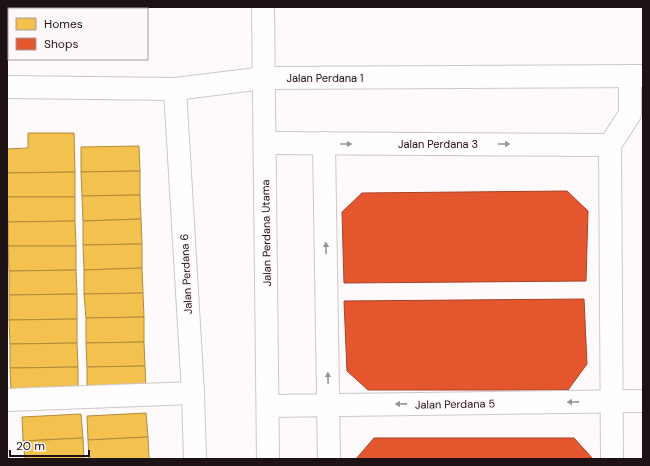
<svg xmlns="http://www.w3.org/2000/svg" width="650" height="466" viewBox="0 0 650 466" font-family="'DM Sans',sans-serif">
<rect width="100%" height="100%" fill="#fef9fa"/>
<g fill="#f2c14e" stroke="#b28c3d">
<path d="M28,133H74L75,172L7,173V149L28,148Z"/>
<path d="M139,146L140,171L81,172V147Z"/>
<path d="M140,171V195L82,196L81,172Z"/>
<path d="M75,172V197H7V173Z"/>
<path d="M140,195L141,219L83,221L82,196Z"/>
<path d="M7,197H75V221L8,222Z"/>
<path d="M141,219L142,244L83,245V221Z"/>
<path d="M75,221L76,246H8V222Z"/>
<path d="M142,244V268L84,270L83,245Z"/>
<path d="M8,246H76V270L9,271Z"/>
<path d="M142,268L143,293L84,294V270Z"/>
<path d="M76,270L77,294L9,295V271Z"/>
<path d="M143,293L144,317L86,318L84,294Z"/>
<path d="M77,294V319L9,320V295Z"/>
<path d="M144,317V342L86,343V318Z"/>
<path d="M77,319V343L10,344L9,320Z"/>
<path d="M144,342L145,366L87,367L86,343Z"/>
<path d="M77,343L78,367L10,368V344Z"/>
<path d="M145,366L146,390L87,391V367Z"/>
<path d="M78,367V392H11L10,368Z"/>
<path d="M146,413L148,437L88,440L87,416Z"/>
<path d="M81,414L83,438L23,441L22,417Z"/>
<path d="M148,437L149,459H89L88,440Z"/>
<path d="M83,438L84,459H25L23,441Z"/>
</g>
<g fill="#e4572e" stroke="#a84226">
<path d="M567,191L588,211L586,281L344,283L342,212L362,193Z"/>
<path d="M584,299L587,364L568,390H368L347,371L344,301Z"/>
<path d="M374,438H574L593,459H356Z"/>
</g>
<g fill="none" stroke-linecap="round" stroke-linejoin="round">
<defs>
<g id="minor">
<path d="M263,7L268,459"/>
<path d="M7,87L175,89L264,78L643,76"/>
<path d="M175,89L193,393L195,459"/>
<path d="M265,143L610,145"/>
<path d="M324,143L329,459"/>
<path d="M7,400L193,393"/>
<path d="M268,406L643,401"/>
<path d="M612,459L610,145L630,114V76"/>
</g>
</defs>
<use href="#minor" stroke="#cfc7c8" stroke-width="24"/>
<use href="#minor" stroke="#fffefe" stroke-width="22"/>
</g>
<defs><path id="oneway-solid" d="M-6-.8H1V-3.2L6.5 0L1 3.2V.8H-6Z"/></defs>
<g fill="#999495">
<use href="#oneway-solid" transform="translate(346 144)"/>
<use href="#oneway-solid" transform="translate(504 144)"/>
<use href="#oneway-solid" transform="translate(326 248) rotate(-91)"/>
<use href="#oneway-solid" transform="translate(328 378) rotate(-91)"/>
<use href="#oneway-solid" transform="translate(573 402) rotate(179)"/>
<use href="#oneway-solid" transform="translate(401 404) rotate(179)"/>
</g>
<g text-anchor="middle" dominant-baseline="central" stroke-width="4" stroke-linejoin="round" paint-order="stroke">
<g font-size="11" fill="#1d1214" stroke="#fff8f9">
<text x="325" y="78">Jalan Perdana 1</text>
<text x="438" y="144">Jalan Perdana 3</text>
<text transform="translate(266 233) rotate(-91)">Jalan Perdana Utama</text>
<text transform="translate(186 274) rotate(-93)">Jalan Perdana 6</text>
<text transform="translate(455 404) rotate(-1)">Jalan Perdana 5</text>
</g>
</g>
<rect width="650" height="466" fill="none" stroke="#1d1214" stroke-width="16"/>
<rect x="8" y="8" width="140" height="52" fill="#fff8f9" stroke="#a59c9d"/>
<rect x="16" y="18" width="20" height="12" fill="#f2c14e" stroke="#a59c9d"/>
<text x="44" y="28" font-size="12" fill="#1d1214">Homes</text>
<rect x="16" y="38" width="20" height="12" fill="#e4572e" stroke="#a59c9d"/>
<text x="44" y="48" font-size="12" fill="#1d1214">Shops</text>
<path d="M10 450v6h79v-6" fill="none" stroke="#1d1214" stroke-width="2"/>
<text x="16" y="450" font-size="12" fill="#1d1214" stroke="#fff8f9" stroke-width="3" paint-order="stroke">20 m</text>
</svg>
